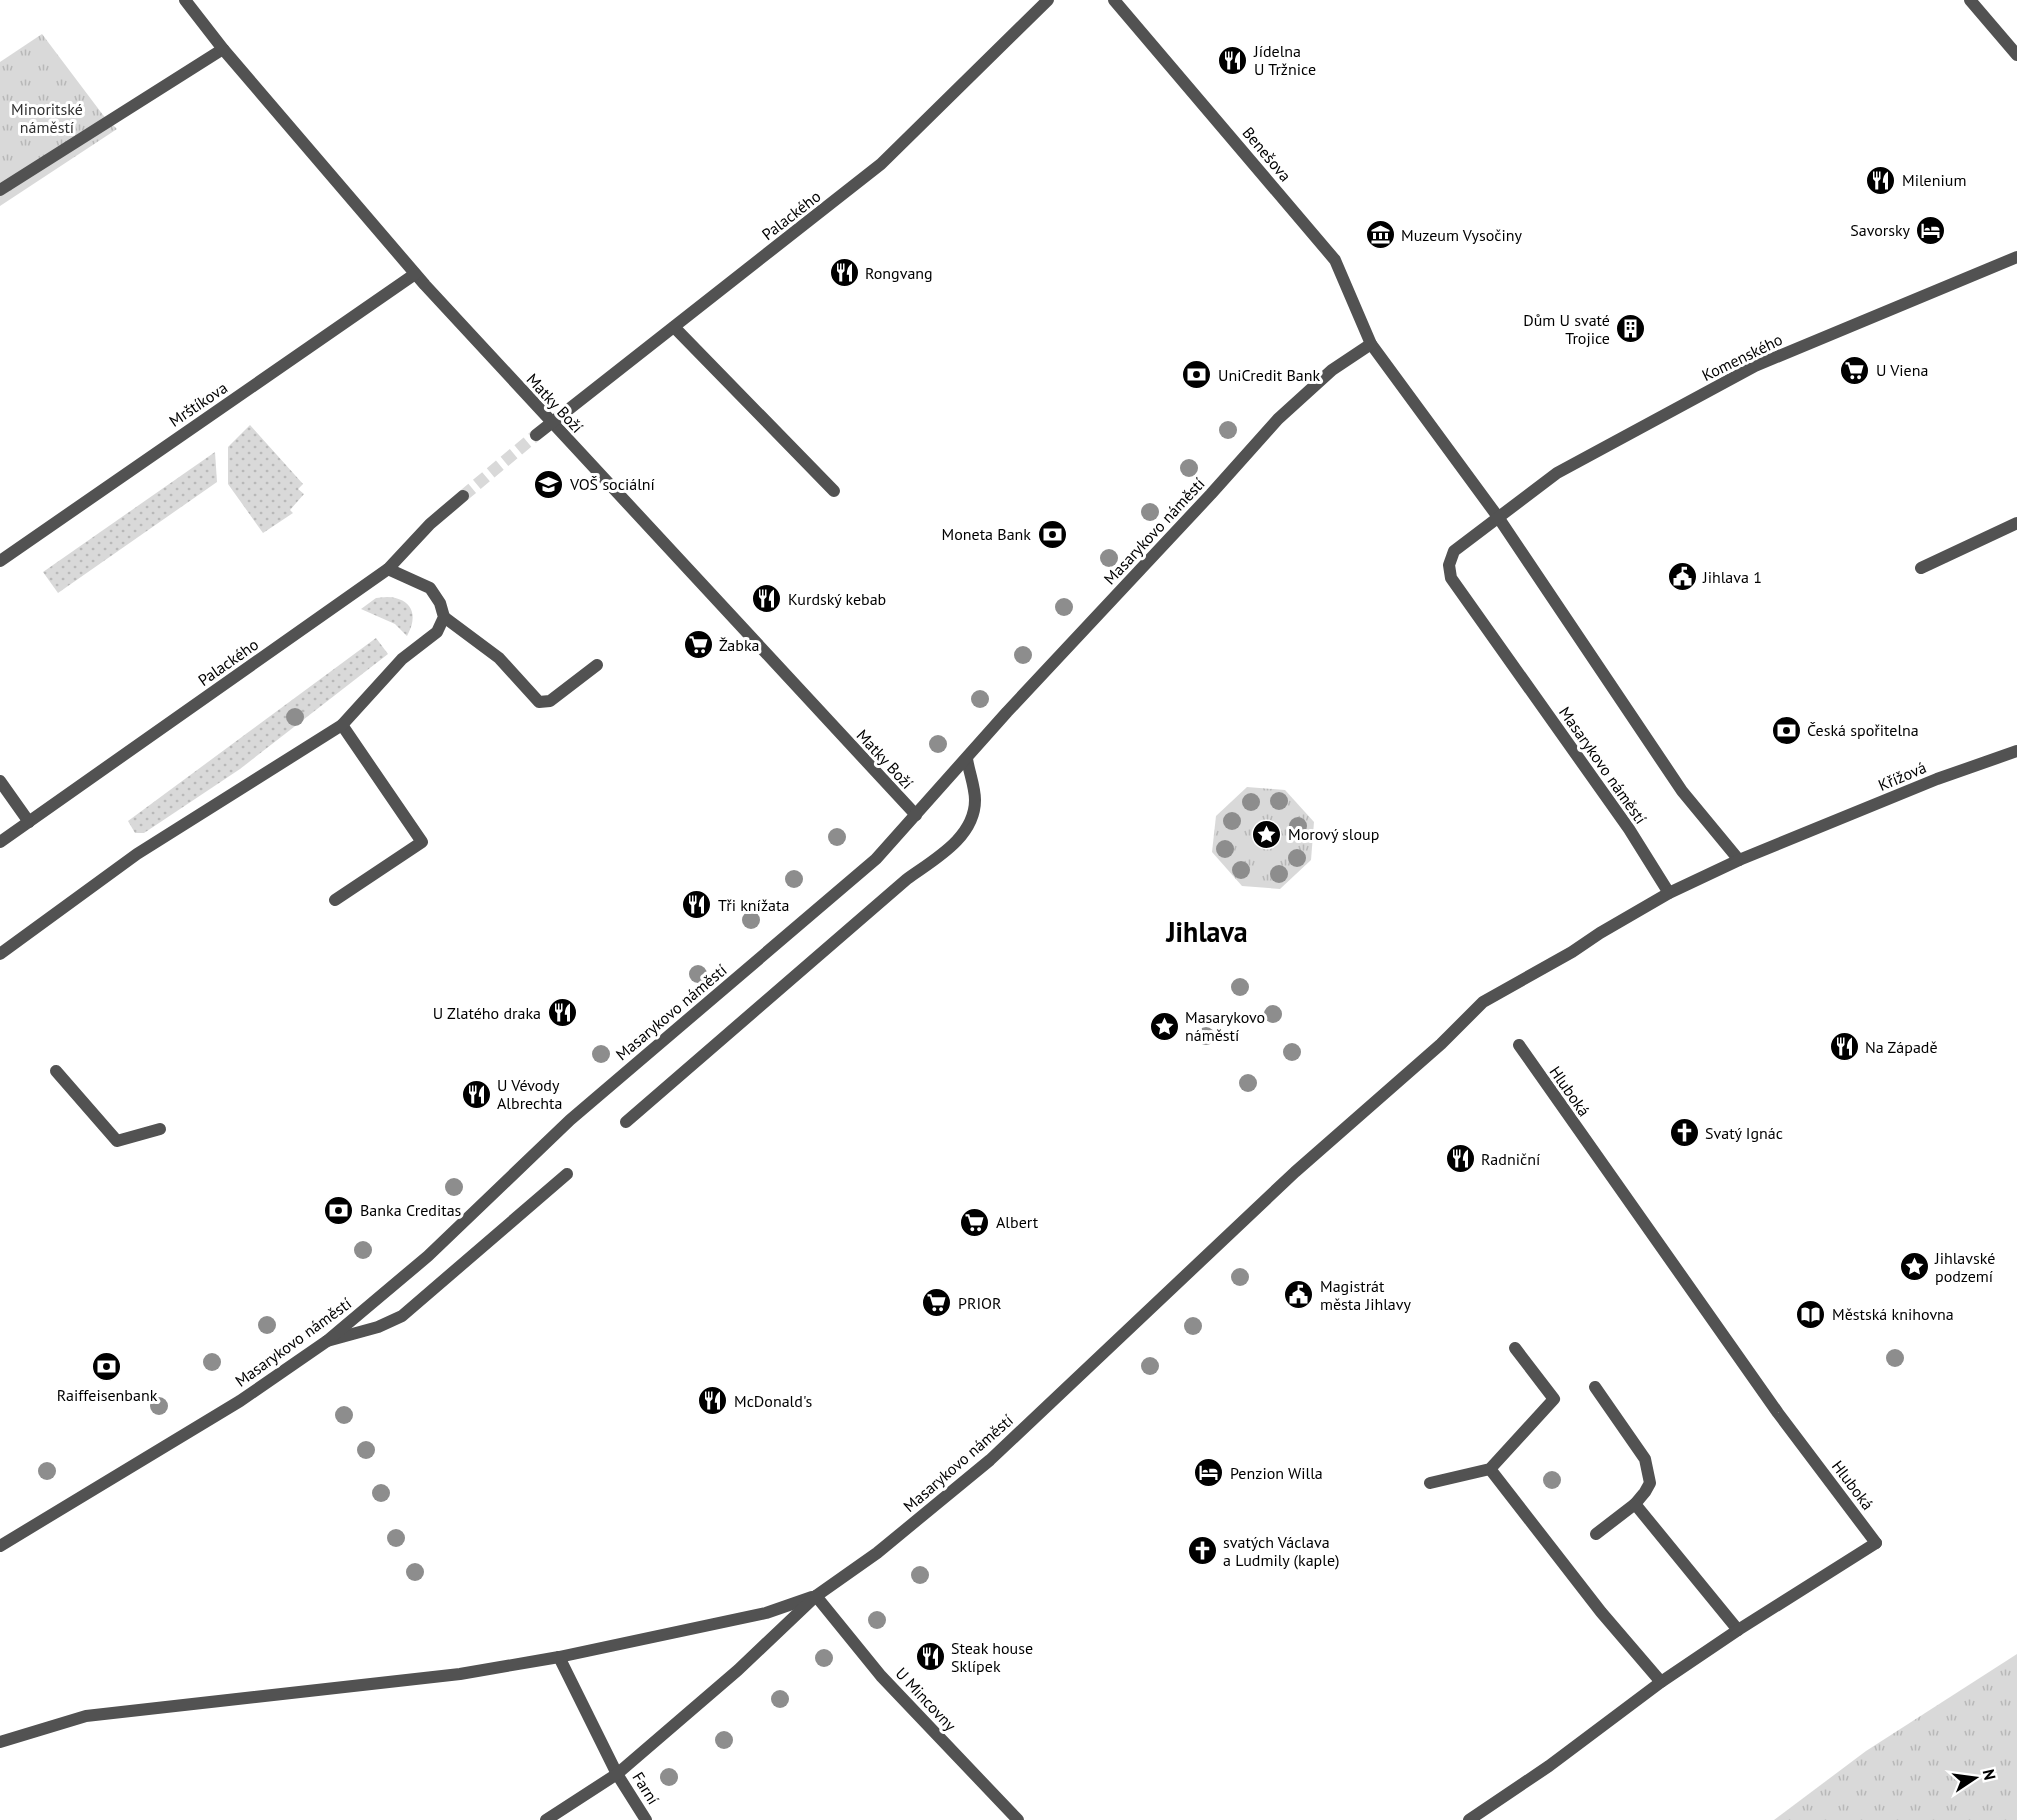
<svg xmlns="http://www.w3.org/2000/svg" width="2017" height="1820" viewBox="0 0 2017 1820" font-family="'PT Sans',sans-serif">
<defs>
<pattern id="grass-dots" width="8" height="8" patternUnits="userSpaceOnUse" patternTransform="scale(1.5)"><rect width="8" height="8" fill="#d9d9d9"/><path d="M2 2h.1M6 6h.1" fill="none" stroke="#b8b8b8" stroke-width="1.8" stroke-linecap="round"/></pattern>
<pattern id="park-tufts" width="24" height="20" patternUnits="userSpaceOnUse" patternTransform="scale(1.5)"><rect width="24" height="20" fill="#d9d9d9"/><path d="M3 7l-1-3M5 7V3M7 7l1-3M15 17l-1-3M17 17v-4M19 17l1-3" fill="none" stroke="#b8b8b8"/></pattern>
</defs>
<rect width="100%" height="100%" fill="#fff"/>
<g fill="url(#grass-dots)">
<path d="M250,425L303,484L298,489L304,494L290,510L293,513L263,533L228,484V447Z"/>
<path d="M215,452L217,482L58,593L43,572Z"/>
<path d="M387,597C412,598 419,615 407,636L395,624L361,609L376,598Z"/>
<path d="M376,638L388,654L240,769L144,833H135L128,821Z"/>
</g>
<g fill="url(#park-tufts)">
<path d="M42,34L103,115L117,129L0,206V62Z"/>
<path d="M1247,787L1285,790L1314,822L1311,860L1280,889L1242,886L1212,852L1216,816Z"/>
<path d="M2017,1654V1820H1774L1866,1751Z"/>
</g>
<g fill="none" stroke-linecap="round" stroke-linejoin="round">
<path stroke="#d9d9d9" stroke-width="12" stroke-dasharray="12 6" stroke-linecap="butt" d="M463,496L536,435"/>
<g stroke="#525252" stroke-width="12">
<path d="M0,190L223,49"/>
<path d="M674,327L834,491"/>
<path d="M1921,568L2017,523"/>
<path d="M444,617L499,658L539,702L550,701L597,665"/>
<path d="M335,900L422,842L342,725"/>
<path d="M0,954L137,854L342,725L402,659L437,632L444,617L440,603L430,588L388,569"/>
<path d="M1519,1045L1778,1413L1876,1543"/>
<path d="M56,1071L117,1141L160,1129"/>
<path d="M626,1122L907,879C933,860 975,838 975,800C975,787 969,772 967,759"/>
<path d="M327,1341L378,1327L402,1316L567,1174"/>
<path d="M1595,1387L1645,1459L1650,1483L1645,1492L1635,1504L1596,1534"/>
<path d="M1490,1469L1601,1612L1661,1682"/>
<path d="M1430,1483L1490,1469L1554,1399L1515,1348"/>
<path d="M1635,1504L1738,1630"/>
</g>
<g stroke="#525252" stroke-width="12">
<path d="M185,0L223,49L425,285L916,815"/>
<path d="M1114,0L1335,260L1371,344L1498,517L1682,791L1739,860"/>
<path d="M1970,0L2017,55"/>
<path d="M536,435L881,164L1048,0"/>
<path d="M0,561L415,274"/>
<path d="M0,781L29,822"/>
<path d="M0,842L388,569L430,524L463,496"/>
<path d="M1669,893L1629,829L1451,578L1449,565L1454,551L1557,473L1755,366L2017,257"/>
<path d="M0,1546L240,1401L327,1341L428,1256L570,1120L876,859L1007,712L1211,494L1278,419L1332,370L1371,344"/>
<path d="M816,1596L881,1676L1018,1820"/>
<path d="M559,1657L617,1774L646,1820"/>
<path d="M0,1742L86,1716L460,1674L559,1657L766,1613L812,1597"/>
<path d="M546,1820L617,1774L738,1670L816,1596L877,1553L990,1460L1295,1172L1441,1044L1483,1002L1572,952L1600,933L1669,893L1739,860L1937,779L2017,751"/>
<path d="M1469,1820L1549,1766L1661,1682L1738,1630L1876,1543"/>
</g>
</g>
<g fill="#8d8d8d">
<circle cx="1228" cy="430" r="9"/>
<circle cx="1189" cy="468" r="9"/>
<circle cx="1150" cy="512" r="9"/>
<circle cx="1109" cy="558" r="9"/>
<circle cx="1064" cy="607" r="9"/>
<circle cx="1023" cy="655" r="9"/>
<circle cx="980" cy="699" r="9"/>
<circle cx="295" cy="717" r="9"/>
<circle cx="938" cy="744" r="9"/>
<circle cx="1279" cy="801" r="9"/>
<circle cx="1251" cy="802" r="9"/>
<circle cx="1232" cy="821" r="9"/>
<circle cx="1298" cy="826" r="9"/>
<circle cx="837" cy="837" r="9"/>
<circle cx="1225" cy="849" r="9"/>
<circle cx="1297" cy="858" r="9"/>
<circle cx="1241" cy="870" r="9"/>
<circle cx="1279" cy="874" r="9"/>
<circle cx="794" cy="879" r="9"/>
<circle cx="751" cy="920" r="9"/>
<circle cx="698" cy="974" r="9"/>
<circle cx="1240" cy="987" r="9"/>
<circle cx="1273" cy="1014" r="9"/>
<circle cx="1206" cy="1036" r="9"/>
<circle cx="1292" cy="1052" r="9"/>
<circle cx="601" cy="1054" r="9"/>
<circle cx="1248" cy="1083" r="9"/>
<circle cx="454" cy="1187" r="9"/>
<circle cx="363" cy="1250" r="9"/>
<circle cx="1240" cy="1277" r="9"/>
<circle cx="267" cy="1325" r="9"/>
<circle cx="1193" cy="1326" r="9"/>
<circle cx="1895" cy="1358" r="9"/>
<circle cx="212" cy="1362" r="9"/>
<circle cx="1150" cy="1366" r="9"/>
<circle cx="159" cy="1406" r="9"/>
<circle cx="344" cy="1415" r="9"/>
<circle cx="366" cy="1450" r="9"/>
<circle cx="47" cy="1471" r="9"/>
<circle cx="1552" cy="1480" r="9"/>
<circle cx="381" cy="1493" r="9"/>
<circle cx="396" cy="1538" r="9"/>
<circle cx="415" cy="1572" r="9"/>
<circle cx="920" cy="1575" r="9"/>
<circle cx="877" cy="1620" r="9"/>
<circle cx="824" cy="1658" r="9"/>
<circle cx="780" cy="1699" r="9"/>
<circle cx="724" cy="1740" r="9"/>
<circle cx="669" cy="1777" r="9"/>
</g>
<defs>
<symbol id="restaurant-disc" viewBox="-11 -11 22 22"><circle r="9.5" fill="#000" stroke="#fff"/><path d="M-5-6h1v4h1v-4h1v4h1v-4h1v5L-1.5 .5V6h-2V.5L-5-1ZM5-6V6H3V1.5H1.5Q1.5-4 5-6Z" fill="#fff"/></symbol>
<symbol id="hotel-disc" viewBox="-11 -11 22 22"><circle r="9.5" fill="#000" stroke="#fff"/><path d="M-6-4.5h1.5V1H6V5H4.5V3h-9V5H-6ZM-4 0a1.8 1.8 0 1 1 3.6 0ZM.5 0V-2.5h3Q6-2.5 6 0Z" fill="#fff"/></symbol>
<symbol id="museum-disc" viewBox="-11 -11 22 22"><circle r="9.5" fill="#000" stroke="#fff"/><path d="M0-6L6-3V-2H-6V-3ZM-5-1h2V3h-2ZM-1-1h2V3h-2ZM3-1h2V3H3ZM-6 4H6V6H-6Z" fill="#fff"/></symbol>
<symbol id="building-disc" viewBox="-11 -11 22 22"><circle r="9.5" fill="#000" stroke="#fff"/><path d="M-4-6H4V6H1V3H-1V6H-4ZM-2.5-4.3h1.7v1.8h-1.7ZM.8-4.3h1.7v1.8H.8ZM-2.5-1h1.7V.8h-1.7ZM.8-1h1.7V.8H.8Z" fill="#fff"/></symbol>
<symbol id="supermarket-disc" viewBox="-11 -11 22 22"><circle r="9.5" fill="#000" stroke="#fff"/><path d="M-6-5.5h2.5l.6 2H6L4.5 2H-2.5L-4.4-4H-6ZM-1.5 3.2a1.3 1.3 0 1 0 .1 0ZM3 3.2a1.3 1.3 0 1 0 .1 0Z" fill="#fff"/></symbol>
<symbol id="bank-disc" viewBox="-11 -11 22 22"><circle r="9.5" fill="#000" stroke="#fff"/><path d="M-6-4H6V4H-6ZM0-2.3a2.3 2.3 0 1 0 0 4.6a2.3 2.3 0 1 0 0-4.6Z" fill="#fff"/></symbol>
<symbol id="university-disc" viewBox="-11 -11 22 22"><circle r="9.5" fill="#000" stroke="#fff"/><path d="M0-5L7-2L0 1L-7-2ZM-4 1L0 2.5L4 1V4Q0 6-4 4Z" fill="#fff"/></symbol>
<symbol id="civic-disc" viewBox="-11 -11 22 22"><circle r="9.5" fill="#000" stroke="#fff"/><path d="M-.6-6.5H3V-4.5H.6V-3L4-1V1h2V6H-6V1h2V-1L-.6-3ZM-1.2 2.5V6h2.4V2.5Z" fill="#fff"/></symbol>
<symbol id="sight-disc" viewBox="-11 -11 22 22"><circle r="9.5" fill="#000" stroke="#fff"/><path d="M0-6L1.8-2.2L6-1.7L2.9 1.2L3.7 5.4L0 3.3L-3.7 5.4L-2.9 1.2L-6-1.7L-1.8-2.2Z" fill="#fff"/></symbol>
<symbol id="church-disc" viewBox="-11 -11 22 22"><circle r="9.5" fill="#000" stroke="#fff"/><path d="M-1.2-6h2.4v3.5h3.3v2.4h-3.3V6h-2.4V-.1h-3.3v-2.4h3.3Z" fill="#fff"/></symbol>
<symbol id="library-disc" viewBox="-11 -11 22 22"><circle r="9.5" fill="#000" stroke="#fff"/><path d="M-6-4Q-3-5.5-.7-3.5V5Q-3 3-6 4ZM6-4Q3-5.5 .7-3.5V5Q3 3 6 4Z" fill="#fff"/></symbol>
</defs>
<g fill-rule="evenodd">
<use href="#restaurant-disc" x="1216" y="44" width="33" height="33"/>
<use href="#restaurant-disc" x="1864" y="164" width="33" height="33"/>
<use href="#hotel-disc" x="1914" y="214" width="33" height="33"/>
<use href="#museum-disc" x="1364" y="218" width="33" height="33"/>
<use href="#restaurant-disc" x="828" y="256" width="33" height="33"/>
<use href="#building-disc" x="1614" y="312" width="33" height="33"/>
<use href="#supermarket-disc" x="1838" y="354" width="33" height="33"/>
<use href="#bank-disc" x="1180" y="358" width="33" height="33"/>
<use href="#university-disc" x="532" y="468" width="33" height="33"/>
<use href="#bank-disc" x="1036" y="518" width="33" height="33"/>
<use href="#civic-disc" x="1666" y="560" width="33" height="33"/>
<use href="#restaurant-disc" x="750" y="582" width="33" height="33"/>
<use href="#supermarket-disc" x="682" y="628" width="33" height="33"/>
<use href="#bank-disc" x="1770" y="714" width="33" height="33"/>
<use href="#sight-disc" x="1250" y="818" width="33" height="33"/>
<use href="#restaurant-disc" x="680" y="888" width="33" height="33"/>
<use href="#restaurant-disc" x="546" y="996" width="33" height="33"/>
<use href="#sight-disc" x="1148" y="1010" width="33" height="33"/>
<use href="#restaurant-disc" x="1828" y="1030" width="33" height="33"/>
<use href="#restaurant-disc" x="460" y="1078" width="33" height="33"/>
<use href="#church-disc" x="1668" y="1116" width="33" height="33"/>
<use href="#restaurant-disc" x="1444" y="1142" width="33" height="33"/>
<use href="#bank-disc" x="322" y="1194" width="33" height="33"/>
<use href="#supermarket-disc" x="958" y="1206" width="33" height="33"/>
<use href="#sight-disc" x="1898" y="1250" width="33" height="33"/>
<use href="#civic-disc" x="1282" y="1278" width="33" height="33"/>
<use href="#supermarket-disc" x="920" y="1286" width="33" height="33"/>
<use href="#library-disc" x="1794" y="1298" width="33" height="33"/>
<use href="#bank-disc" x="90" y="1350" width="33" height="33"/>
<use href="#restaurant-disc" x="696" y="1384" width="33" height="33"/>
<use href="#hotel-disc" x="1192" y="1456" width="33" height="33"/>
<use href="#church-disc" x="1186" y="1534" width="33" height="33"/>
<use href="#restaurant-disc" x="914" y="1640" width="33" height="33"/>
</g>
<g text-anchor="middle" dominant-baseline="central" stroke-width="6" stroke-linejoin="round" paint-order="stroke">
<g font-size="16" fill="#000" stroke="#fff" text-anchor="start">
<text x="1254" y="51">Jídelna<tspan x="1254" dy="18">U Tržnice</tspan></text>
<text x="1902" y="180">Milenium</text>
<text x="1910" y="230" text-anchor="end">Savorsky</text>
<text x="1401" y="235">Muzeum Vysočiny</text>
<text x="865" y="273">Rongvang</text>
<text x="1610" y="320" text-anchor="end">Dům U svaté<tspan x="1610" dy="18">Trojice</tspan></text>
<text x="1876" y="370">U Viena</text>
<text x="1218" y="375">UniCredit Bank</text>
<text x="570" y="484">VOŠ sociální</text>
<text x="1031" y="534" text-anchor="end">Moneta Bank</text>
<text x="1703" y="577">Jihlava 1</text>
<text x="788" y="599">Kurdský kebab</text>
<text x="719" y="645">Žabka</text>
<text x="1807" y="730">Česká spořitelna</text>
<text x="1288" y="834">Morový sloup</text>
<text x="718" y="905">Tři knížata</text>
<text x="541" y="1013" text-anchor="end">U Zlatého draka</text>
<text x="1185" y="1017">Masarykovo<tspan x="1185" dy="18">náměstí</tspan></text>
<text x="1865" y="1047">Na Západě</text>
<text x="497" y="1085">U Vévody<tspan x="497" dy="18">Albrechta</tspan></text>
<text x="1705" y="1133">Svatý Ignác</text>
<text x="1481" y="1159">Radniční</text>
<text x="360" y="1210">Banka Creditas</text>
<text x="996" y="1222">Albert</text>
<text x="1935" y="1258">Jihlavské<tspan x="1935" dy="18">podzemí</tspan></text>
<text x="1320" y="1286">Magistrát<tspan x="1320" dy="18">města Jihlavy</tspan></text>
<text x="958" y="1303">PRIOR</text>
<text x="1832" y="1314">Městská knihovna</text>
<text x="107" y="1395" text-anchor="middle">Raiffeisenbank</text>
<text x="734" y="1401">McDonald's</text>
<text x="1230" y="1473">Penzion Willa</text>
<text x="1223" y="1542">svatých Václava<tspan x="1223" dy="18">a Ludmily (kaple)</tspan></text>
<text x="951" y="1648">Steak house<tspan x="951" dy="18">Sklípek</tspan></text>
</g>
<g font-size="16" fill="#303030" stroke="#fff">
<text x="47" y="109">Minoritské<tspan x="47" dy="18">náměstí</tspan></text>
</g>
<g font-size="16" fill="#000" stroke="#fff">
<text transform="translate(1267 154) rotate(50)">Benešova</text>
<text transform="translate(791 215) rotate(-38)">Palackého</text>
<text transform="translate(1742 357) rotate(-26)">Komenského</text>
<text transform="translate(555 403) rotate(47)">Matky Boží</text>
<text transform="translate(198 404) rotate(-34)">Mrštíkova</text>
<text transform="translate(1154 531) rotate(-47)">Masarykovo náměstí</text>
<text transform="translate(228 662) rotate(-35)">Palackého</text>
<text transform="translate(885 759) rotate(47)">Matky Boží</text>
<text transform="translate(1603 765) rotate(55)">Masarykovo náměstí</text>
<text transform="translate(1902 776) rotate(-23)">Křížová</text>
<text transform="translate(671 1012) rotate(-40)">Masarykovo náměstí</text>
<text transform="translate(1570 1091) rotate(55)">Hluboká</text>
<text transform="translate(293 1342) rotate(-36)">Masarykovo náměstí</text>
<text transform="translate(958 1463) rotate(-41)">Masarykovo náměstí</text>
<text transform="translate(1853 1485) rotate(53)">Hluboká</text>
<text transform="translate(926 1699) rotate(47)">U Mincovny</text>
<text transform="translate(646 1788) rotate(58)">Farní</text>
</g>
<g font-size="28" font-weight="bold" fill="#000" stroke="#fff">
<text x="1207" y="931">Jihlava</text>
</g>
</g>
<g transform="translate(1975 1778) rotate(77)" stroke="#ffffff" stroke-width="4.5" paint-order="stroke">
<path d="M0-4.5L10 22L0 15L-10 22Z" fill="#000000"/>
<text y="-9" font-size="16" font-weight="bold" text-anchor="middle" fill="#000000">N</text>
</g>
</svg>
